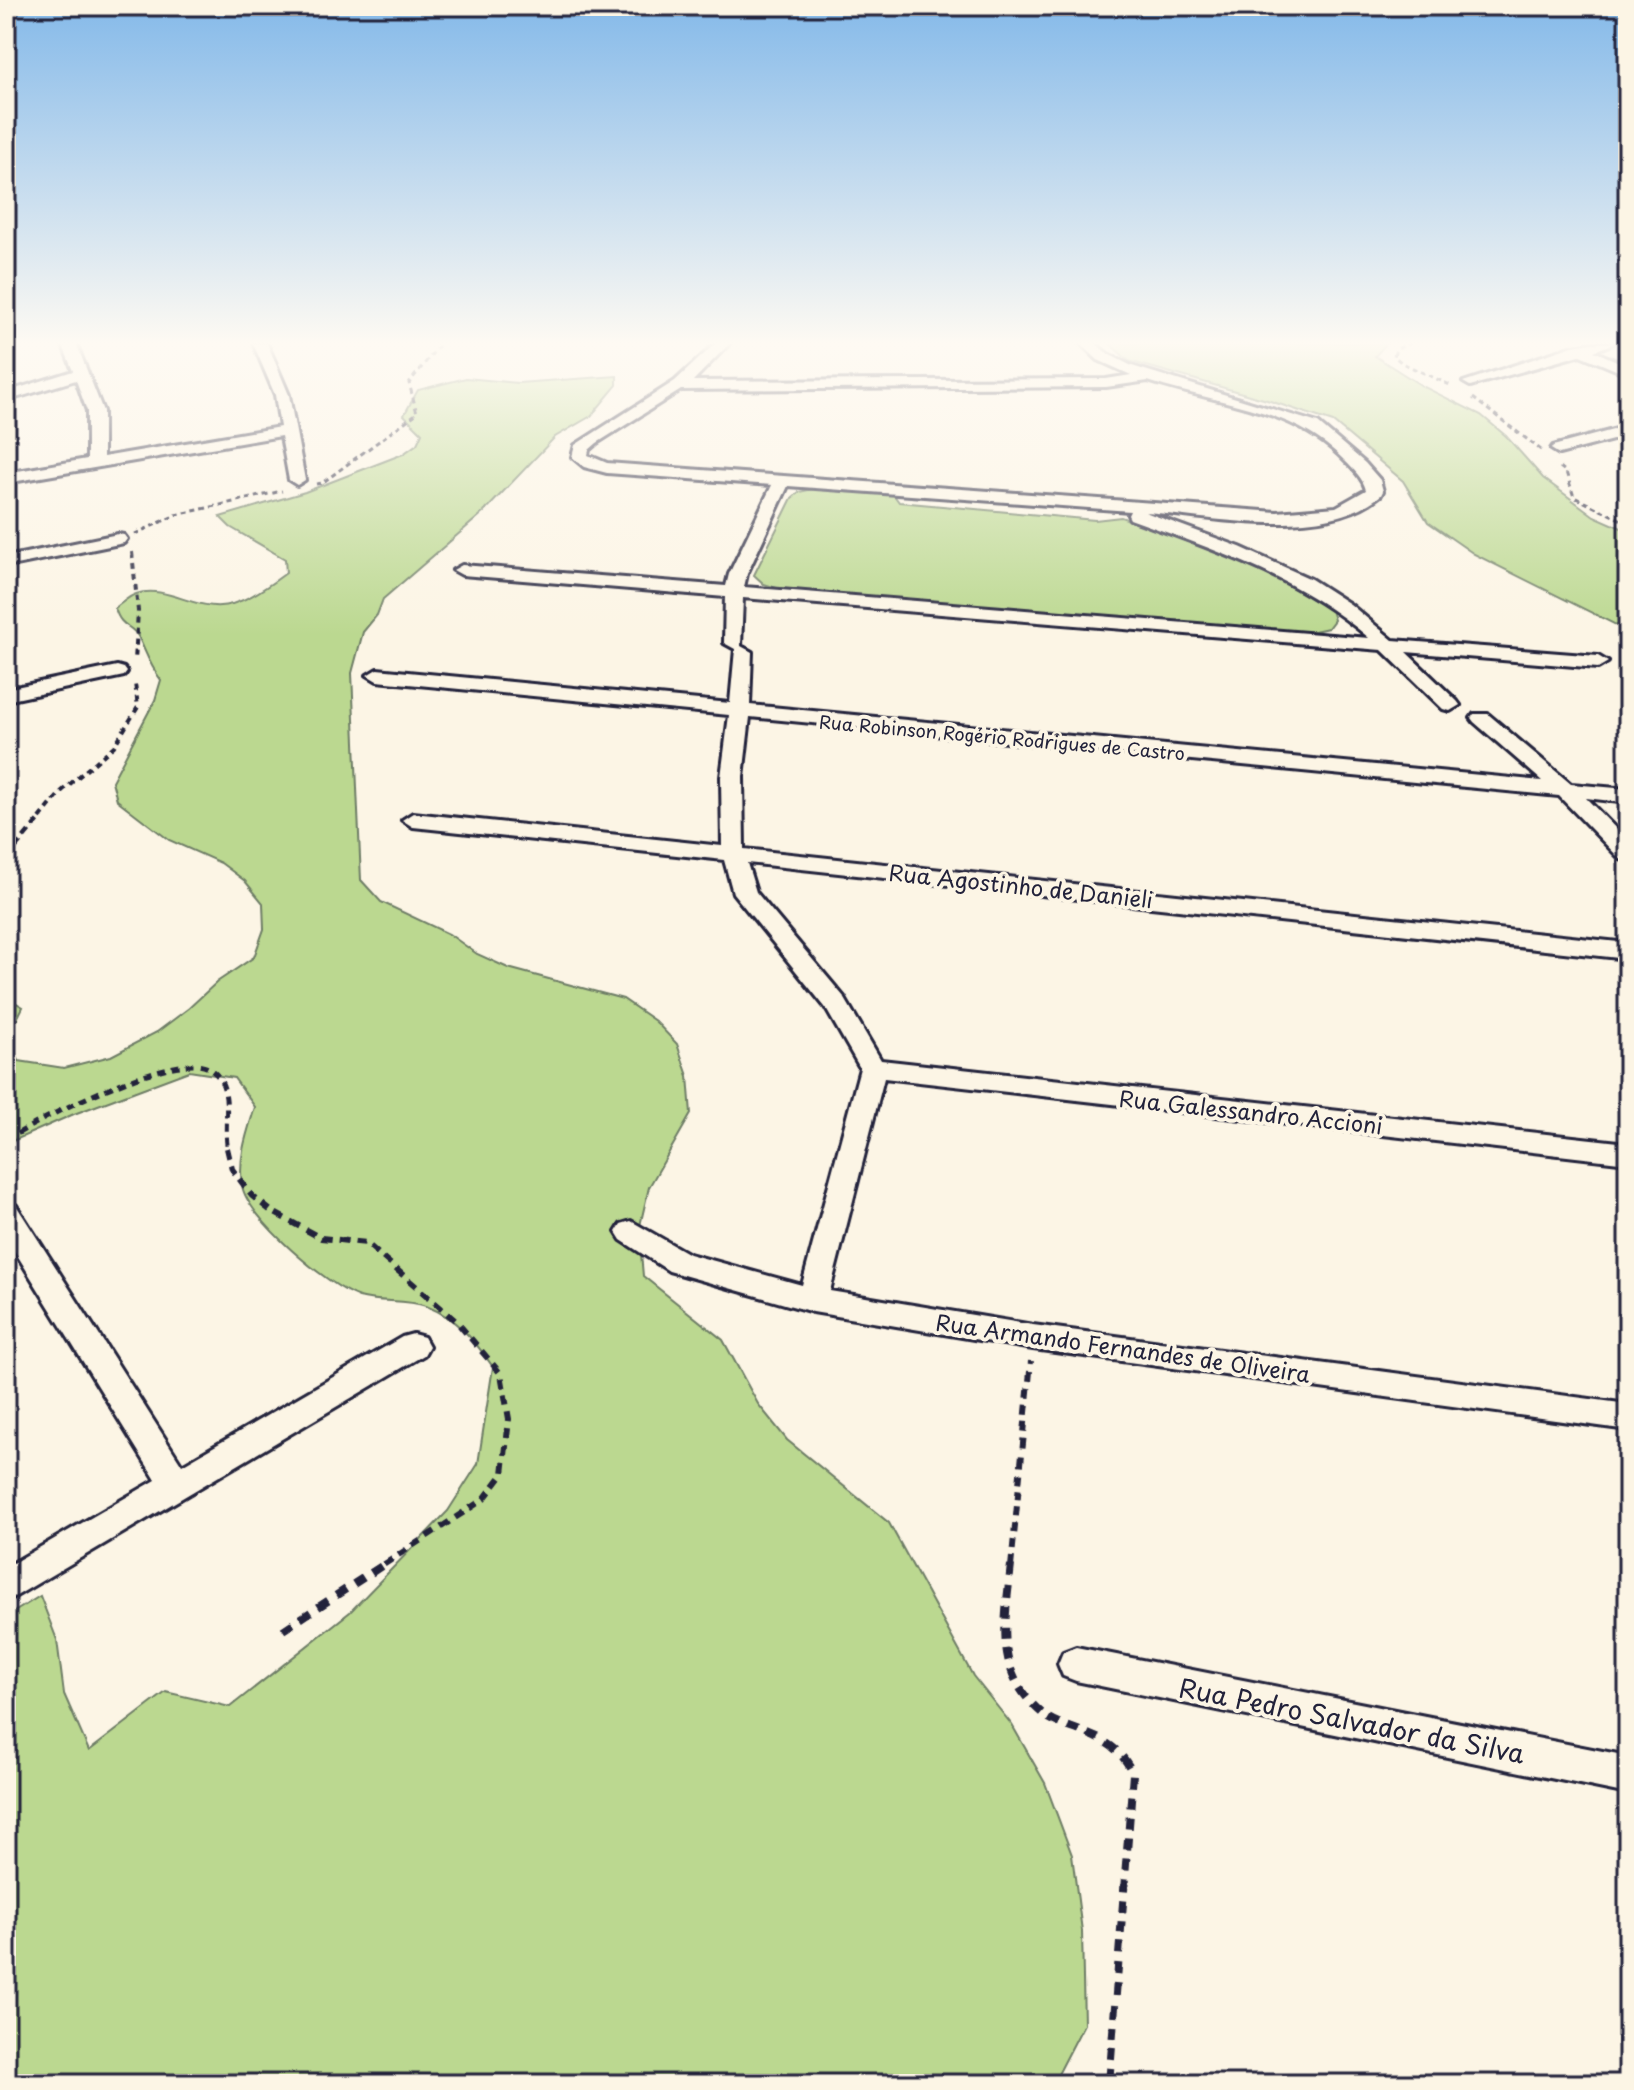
<svg xmlns="http://www.w3.org/2000/svg" width="1634" height="2090" viewBox="0 0 1634 2090" font-family="'Playpen Sans',sans-serif">
<rect width="100%" height="100%" fill="#fcf5e5"/>
<filter id="ink" filterUnits="userSpaceOnUse"><feTurbulence type="fractalNoise" baseFrequency=".0125" numOctaves="2"/><feDisplacementMap in="SourceGraphic" scale="16" xChannelSelector="R" yChannelSelector="G"/><feConvolveMatrix kernelMatrix="1 2 1 2 8 2 1 2 1" color-interpolation-filters="sRGB"/></filter>
<g filter="url(#ink)">
<g fill="#bbd890" stroke="#6e7d66" stroke-width="2">
<path d="M1109,343H1387L1375,356L1422,386L1481,415L1506,436L1543,478L1594,516L1628,531V631L1474,554L1428,522L1403,481L1333,422L1267,400L1129,361Z"/>
<path d="M617,376V385L591,416L555,437L484,512L383,599L377,615L363,632L352,673L361,880L381,902L449,934L477,954L508,968L623,999L655,1021L677,1044L688,1076L691,1114L649,1187L639,1230L643,1276L723,1340L758,1404L787,1440L889,1523L973,1676L1012,1725L1045,1783L1072,1855L1082,1931L1084,2024L1053,2084H6V1617L40,1596L57,1640L64,1694L89,1751L166,1692L230,1707L350,1612L448,1511L478,1464L493,1367C475,1341 457,1318 426,1306C405,1299 380,1303 359,1297C329,1287 246,1217 242,1185C238,1157 247,1133 255,1107L234,1078L189,1071L74,1114L6,1144V997L23,1007L8,1037L19,1061L64,1068L111,1056L157,1032L189,1008L217,982L254,957L264,929L263,903L245,881L221,863L169,840L117,800L112,781L155,700L161,680C150,666 146,653 139,638C132,624 121,629 115,608C121,604 129,596 136,594C162,585 188,605 214,606C239,608 267,587 286,573L285,559L230,527L220,517L305,492L403,454L417,444L422,433L404,415L418,390L466,378L518,383Z"/>
<path d="M818,488L893,494L899,502L1095,520L1121,517L1256,567L1331,610L1334,620L1328,628L1305,633L783,590L764,584L754,575L792,498L799,492Z"/>
</g>
<g fill="none" stroke-linecap="round" stroke-linejoin="round">
<defs>
<g id="street">
<path d="M62,343H76L103,411V457L280,427L275,395L253,343H267L289,395L305,480L297,485L289,480L281,436L6,483V473L87,459V411L76,380L6,401V392L73,371Z"/>
<path d="M716,343H730L693,381L1106,379L1131,375L1098,360L1080,343H1095L1108,354L1132,366L1318,423L1365,463L1380,480L1383,491L1381,495C1325,542 1213,517 1145,512L1240,547L1311,579L1350,604L1393,640L1598,656L1608,662L1598,668L1406,652L1457,701L1460,705L1450,711L1443,709L1382,650L743,598L741,646L752,652L750,705L1542,781L1474,722L1471,718L1474,714H1488L1571,784L1628,789V803L1586,798L1628,841V861L1620,859L1559,796L750,717L743,777L744,849L1628,943V959L747,863L756,892L844,997L881,1060L1628,1143V1163L884,1078L830,1291L1033,1325L1628,1404V1430L1033,1349L813,1312L669,1271L621,1240L616,1232L621,1224L631,1221L689,1254L802,1285L860,1068L825,1007L733,893L724,860L413,827L402,820L413,813L722,846L721,777L729,715L377,681L367,675L377,669L730,703L735,649L724,643L725,597L462,575L453,570L462,565L726,586L729,574L772,485L607,473L584,467L572,457L575,445L675,381ZM1148,381C1216,404 1292,406 1345,461C1354,470 1363,478 1366,490L1336,507L1277,512L607,463L588,455L589,450L597,443L681,390L1106,387ZM788,486L1130,511L1128,515L1130,519C1215,550 1299,577 1369,638L744,587L747,574Z"/>
<path d="M1592,343H1614L1594,351L1628,366V375L1580,355L1470,386L1463,382L1573,346Z"/>
<path d="M1628,426V436L1559,454L1551,449L1553,446Z"/>
<path d="M118,534L124,535L127,539L124,543L6,567V557Z"/>
<path d="M117,666L124,668L127,672L124,676L6,701V689Z"/>
<path d="M6,1202L16,1205L182,1465L402,1337L413,1334L424,1337L429,1346L424,1355L6,1602V1567L156,1480L6,1237Z"/>
<path d="M1076,1647L1628,1756V1794L1076,1681L1063,1676L1058,1664L1063,1652Z"/>
</g>
</defs>
<use href="#street" stroke="#22223b" stroke-width="6"/>
<g stroke="#22223b" stroke-width="3" stroke-dasharray="5 4" stroke-linecap="butt">
<path d="M1411,343L1396,349L1394,356L1402,363L1450,385"/>
<path d="M1473,398L1541,450"/>
<path d="M1560,467L1566,472L1574,497L1628,523"/>
<path d="M316,484L322,483L417,413L409,383L441,343"/>
<path d="M135,534L176,515L282,491"/>
</g>
<g stroke="#22223b" stroke-width="4" stroke-dasharray="6 5" stroke-linecap="butt">
<path d="M132,552L138,611L135,661"/>
<path d="M40,818L62,791L114,746L138,707L135,683"/>
</g>
<g stroke="#22223b" stroke-width="5" stroke-dasharray="8 6" stroke-linecap="butt">
<path d="M6,859L42,816"/>
<path d="M6,1141C36,1120 178,1047 210,1069C236,1086 222,1124 228,1150"/>
</g>
<g stroke="#22223b" stroke-width="6" stroke-dasharray="10 7" stroke-linecap="butt">
<path d="M227,1148L232,1169L252,1196L271,1211L321,1238L366,1243L456,1321L501,1374L509,1419L503,1474L484,1499L380,1567"/>
<path d="M1011,1567L1031,1361"/>
</g>
<g stroke="#22223b" stroke-width="8" stroke-dasharray="12 9" stroke-linecap="butt">
<path d="M1011,1565C1005,1623 993,1672 1043,1714C1053,1723 1071,1727 1083,1732C1107,1741 1122,1750 1133,1774L1109,2084"/>
<path d="M283,1630L383,1565"/>
</g>
<use href="#street" fill="#fcf5e5" fill-rule="evenodd"/>
</g>
</g>
<linearGradient id="sky" x2="0" y2="1"><stop stop-color="#84b9e9"/><stop offset="0.54" stop-color="#fefaf3"/><stop offset="1" stop-color="#fefaf3" stop-opacity="0"/></linearGradient>
<rect width="1634" height="635" fill="url(#sky)"/>
<g text-anchor="middle" dominant-baseline="central" stroke-width="8" stroke-linejoin="round" paint-order="stroke">
<g font-size="18" fill="#22223b" stroke="#fcf5e5">
<text transform="translate(1002 737) rotate(5)">Rua Robinson Rogério Rodrigues de Castro</text>
</g>
<g font-size="22" fill="#22223b" stroke="#fcf5e5">
<text transform="translate(1021 885) rotate(6)">Rua Agostinho de Danieli</text>
<text transform="translate(1251 1111) rotate(6)">Rua Galessandro Accioni</text>
<text transform="translate(1123 1347) rotate(8)">Rua Armando Fernandes de Oliveira</text>
</g>
<g font-size="26" fill="#22223b" stroke="#fcf5e5">
<text transform="translate(1352 1720) rotate(11)">Rua Pedro Salvador da Silva</text>
</g>
</g>
<rect width="1634" height="2090" fill="none" stroke="#fcf5e5" stroke-width="32"/>
<rect x="16" y="16" width="1602" height="2058" fill="none" stroke="#22223b" stroke-width="3" filter="url(#ink)"/>
</svg>
